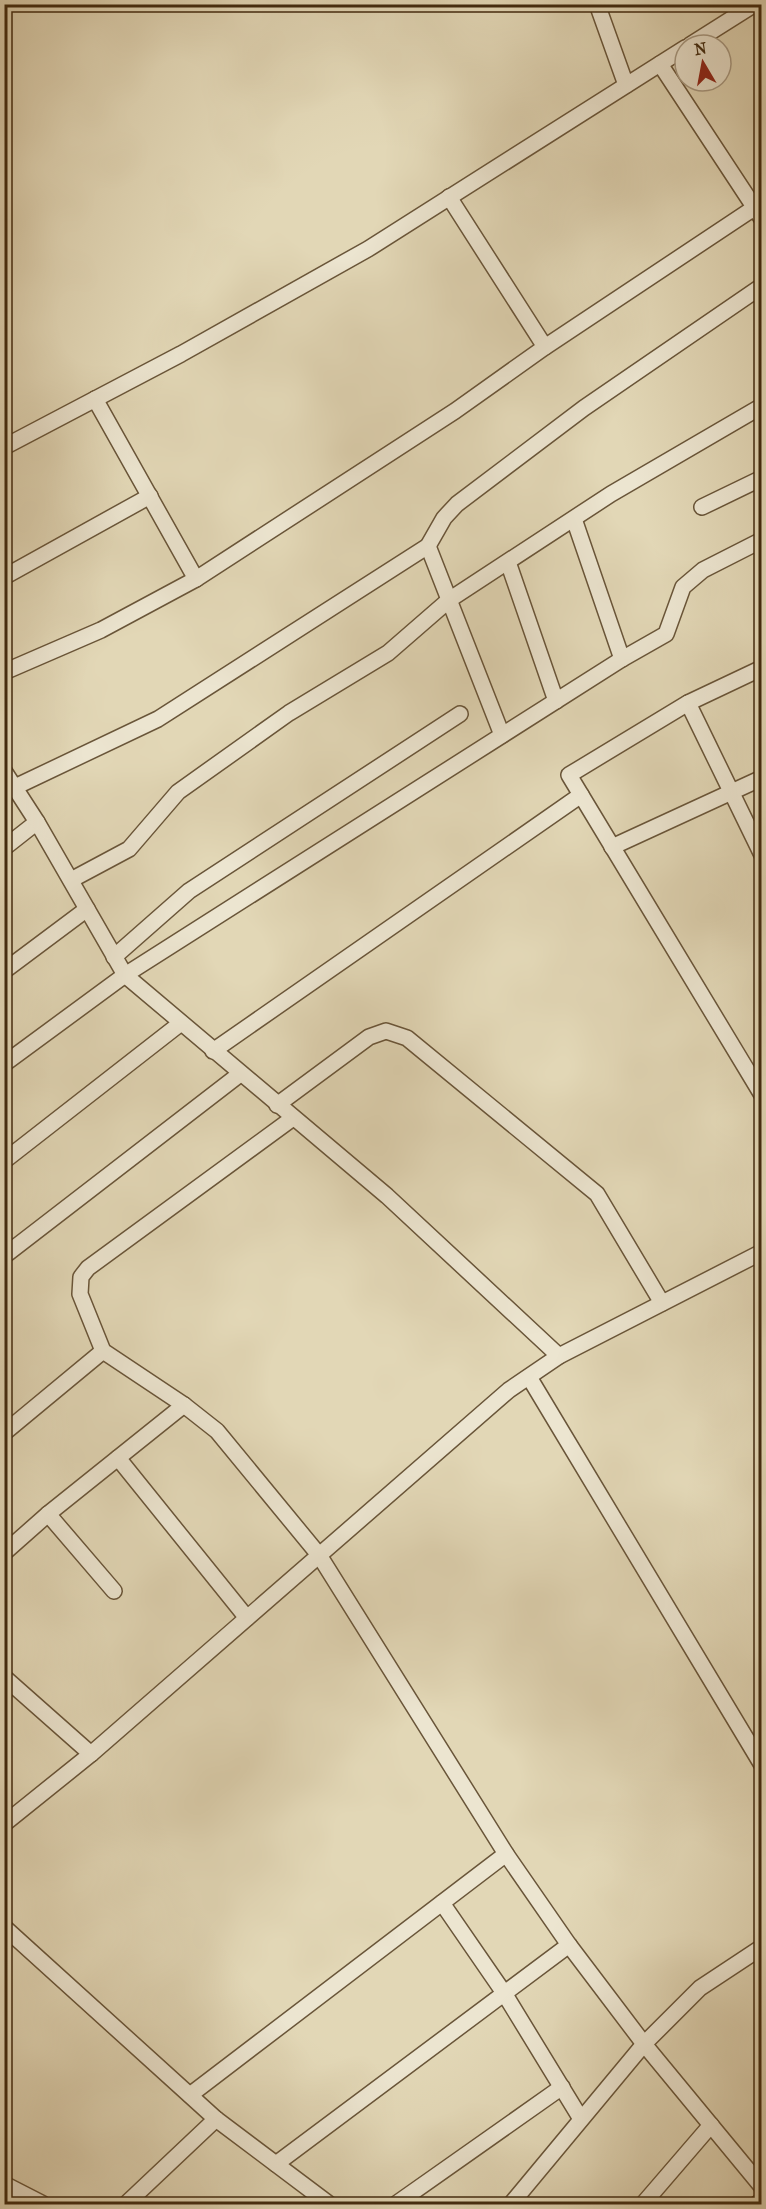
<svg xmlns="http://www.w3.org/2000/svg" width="766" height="2209" viewBox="0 0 766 2209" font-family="'IM FELL French Canon',serif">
<rect width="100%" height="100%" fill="#e2d7b6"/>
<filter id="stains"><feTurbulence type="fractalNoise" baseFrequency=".00333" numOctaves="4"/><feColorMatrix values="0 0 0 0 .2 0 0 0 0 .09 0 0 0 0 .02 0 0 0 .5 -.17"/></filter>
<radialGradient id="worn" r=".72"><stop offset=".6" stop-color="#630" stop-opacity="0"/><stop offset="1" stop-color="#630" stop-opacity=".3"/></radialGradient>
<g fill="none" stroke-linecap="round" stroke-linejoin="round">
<defs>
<g id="street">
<path d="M597,4L626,85"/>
<path d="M690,45L755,4"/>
<path d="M660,64L762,219"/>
<path d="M449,197L545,347"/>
<path d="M95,399L196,579"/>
<path d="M4,447L181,354L368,249L685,48"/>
<path d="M702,507L762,478"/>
<path d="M574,519L622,659"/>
<path d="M428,546L502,735"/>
<path d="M508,562L556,701"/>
<path d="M4,577L150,496"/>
<path d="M762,668L688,703L569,775L762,1095"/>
<path d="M4,672L101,630L196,579L455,411L545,347L754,208"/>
<path d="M688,703L762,855"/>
<path d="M4,771L37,822L125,975L387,1196L559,1356"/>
<path d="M15,787L158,719L428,546L444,518L457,504L584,408L762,286"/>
<path d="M612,847L762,778"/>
<path d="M4,848L37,822"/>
<path d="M71,880L129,849L178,792L289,713L388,653L449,600L611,494L762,406"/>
<path d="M114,957L189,891L460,714"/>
<path d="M4,971L87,909"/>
<path d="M213,1051L581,795"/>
<path d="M4,1064L125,975L622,659L666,634L683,587L703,570L762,540"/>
<path d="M277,1105L369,1037L386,1031L407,1038L597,1194L662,1303"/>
<path d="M293,1118L88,1268L81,1277L80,1294L103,1351L184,1405L217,1431L319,1555L506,1854L569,1945L644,2044L762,2187"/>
<path d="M4,1161L181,1023"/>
<path d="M4,1256L240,1074"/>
<path d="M529,1377L762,1765"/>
<path d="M4,1433L103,1351"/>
<path d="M118,1458L247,1618"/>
<path d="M48,1514L114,1591"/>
<path d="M4,1553L48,1514L184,1405"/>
<path d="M4,1677L91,1754"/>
<path d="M4,1824L91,1754L509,1390L559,1356L762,1252"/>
<path d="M442,1903L504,1993L581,2119"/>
<path d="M4,1927L216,2119L329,2204"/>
<path d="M190,2095L506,1854"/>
<path d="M276,2164L569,1945"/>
<path d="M4,2184L43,2204"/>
<path d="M126,2204L216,2119"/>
<path d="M396,2204L562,2087"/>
<path d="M511,2204L644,2044L700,1988L762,1947"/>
<path d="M643,2204L711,2125"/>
<path d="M757,2204L762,2200"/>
</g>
</defs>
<use href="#street" stroke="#695539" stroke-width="18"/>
<use href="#street" stroke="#ece5d0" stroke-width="15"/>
</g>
<rect width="766" height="2209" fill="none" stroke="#e2d7b6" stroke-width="24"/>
<rect x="6" y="6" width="754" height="2197" fill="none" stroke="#412a0f" stroke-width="3"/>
<rect x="12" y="12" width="742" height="2185" fill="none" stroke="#412a0f" stroke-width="1.5"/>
<g transform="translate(703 63) rotate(350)"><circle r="28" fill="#ece5d0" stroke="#a89a83" stroke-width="1.5"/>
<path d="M0-4.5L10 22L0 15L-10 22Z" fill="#8f2418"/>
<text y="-9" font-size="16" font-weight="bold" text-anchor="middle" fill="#412a0f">N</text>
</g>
<rect width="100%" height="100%" filter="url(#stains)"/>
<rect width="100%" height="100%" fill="url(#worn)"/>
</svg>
